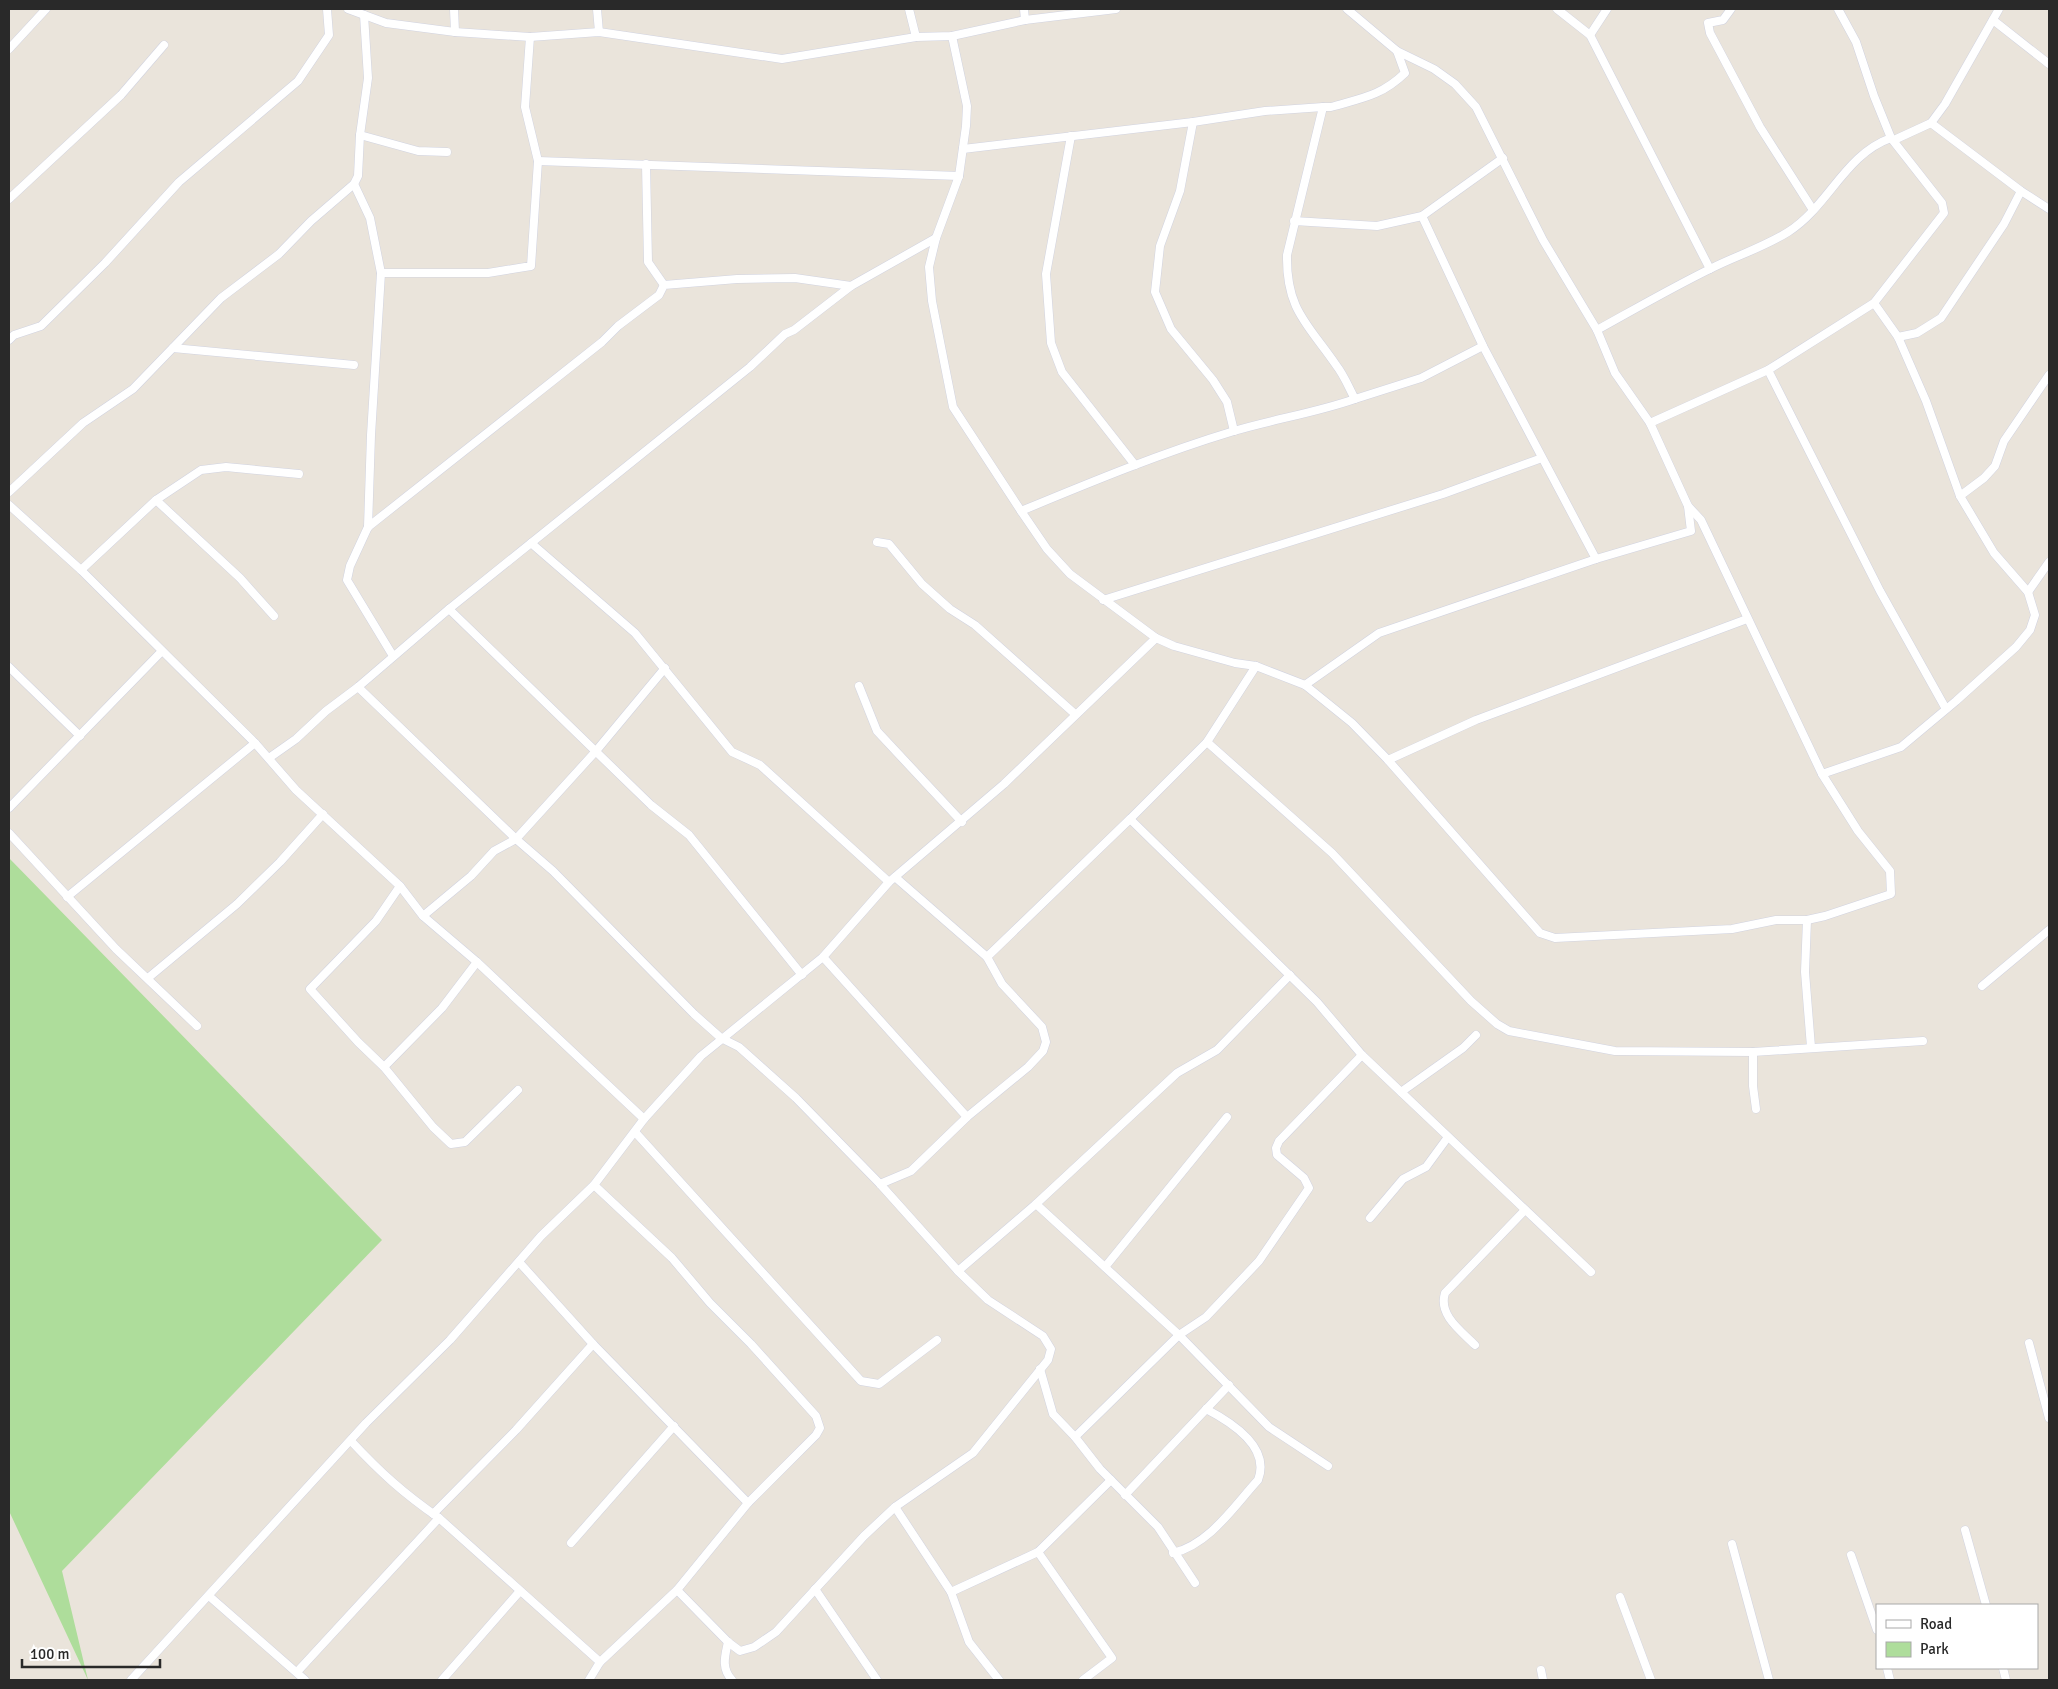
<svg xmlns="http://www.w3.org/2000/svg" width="2058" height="1689" viewBox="0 0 2058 1689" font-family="Signika,sans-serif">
<rect width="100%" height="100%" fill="#eae4db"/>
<path fill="#aedd9b" d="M9,858L382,1240L62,1571L88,1680L9,1511Z"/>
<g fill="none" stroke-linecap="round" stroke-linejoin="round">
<defs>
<g id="street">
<path d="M348,9L386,23L455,32L530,37L599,32L782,59L916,37L952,36L1025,20L1116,9"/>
<path d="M454,9L455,32"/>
<path d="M597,9L599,32"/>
<path d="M909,9L916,37"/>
<path d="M1024,9L1025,20"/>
<path d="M1557,9L1590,35L1710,269"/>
<path d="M1731,9L1723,20L1708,23L1710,33L1760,127L1813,210"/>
<path d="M1993,20L2049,64"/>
<path d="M1590,35L1607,9"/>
<path d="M952,36L967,106L966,126L959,176L936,238L929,267L932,301L953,407L1021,511L1047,549L1070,574L1156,638L1174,646L1235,663L1256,666L1305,685L1352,723L1388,760L1540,933L1555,938L1732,929L1776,920H1807L1825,916L1891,894L1890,871L1858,831L1822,774L1701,520L1688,506L1650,423L1615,373L1597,330L1543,240L1476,107L1455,84L1434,69L1397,51L1347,9"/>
<path d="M9,49L46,9"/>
<path d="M1193,122L1180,191L1160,246L1155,292L1171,329L1213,380L1227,402L1234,431"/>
<path d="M1931,123L2021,191L2049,209"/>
<path d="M360,135L418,151L447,152"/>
<path d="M1071,136L1046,274L1051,343L1062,372L1135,465"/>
<path d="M1894,140L1931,123L1945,104L1999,9"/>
<path d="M963,149L1193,122L1265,111L1323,107"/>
<path d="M538,161L959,176"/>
<path d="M646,164L648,262L664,285"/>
<path d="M354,184L370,218L381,273H488L531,266L538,161L525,107L530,37"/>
<path d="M9,199L121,95L164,45"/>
<path d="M1422,216L1483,346L1596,559"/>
<path d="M1294,221L1377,226L1422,216L1503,158"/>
<path d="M1597,330C1635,309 1673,287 1712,268C1736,256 1764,247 1788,232C1828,207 1845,154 1891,138"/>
<path d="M1898,337L1917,333L1941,318L2004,224L2021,191"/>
<path d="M9,340L14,335L41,326L105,263L179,182L298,81L329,35L327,9"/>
<path d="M173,348L354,365"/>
<path d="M1768,370L1880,591L1946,709"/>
<path d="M1355,399L1421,378L1483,346"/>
<path d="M1650,423L1768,370L1874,303L1944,213L1942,203L1891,138L1874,96L1856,42L1838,9"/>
<path d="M9,492L83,423L133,389L221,298L279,254L311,221L354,184L358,176L360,135L368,78L364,15"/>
<path d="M1960,496L1984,478L1995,466L2004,441L2049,375"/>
<path d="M156,500L240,578L274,616"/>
<path d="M9,505L81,570L255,743L296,790L400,886L423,916L477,962L644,1119"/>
<path d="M1021,511C1091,482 1161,453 1234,431C1274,419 1315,413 1355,399C1349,388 1344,375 1336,365C1308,324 1286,310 1287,255L1323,107H1331C1362,98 1381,96 1405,73L1397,51"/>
<path d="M368,527L371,435L381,273"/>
<path d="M877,542L889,544L922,584L950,609L975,625L1075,714"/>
<path d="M531,543L635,633L732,752L760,765L889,882"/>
<path d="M81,570L156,500L201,470L226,467L299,474"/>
<path d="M2028,592L2049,562"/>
<path d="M1103,600L1443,494L1542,458"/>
<path d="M449,609L651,805L689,835L802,975"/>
<path d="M393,656L347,580L350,566L368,527L602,342L618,326L659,295L664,285L737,279L795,278L851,286"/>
<path d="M1256,666L1207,742L1130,819L1317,1002L1362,1055L1591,1272"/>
<path d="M9,667L80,736"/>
<path d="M1305,685L1379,633L1596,559L1691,531L1688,506"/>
<path d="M859,686L877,731L962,822"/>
<path d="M358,687L516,839L553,871L694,1014L721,1038L739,1047L796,1098L880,1184L958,1271L988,1300L1043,1336L1051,1349L1048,1360L973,1453L895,1507L864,1536L776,1632L754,1647L740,1651L728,1642L677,1590"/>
<path d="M1207,742L1332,853L1471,1001L1497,1024L1509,1031L1615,1051L1753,1052L1923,1041"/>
<path d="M269,758L296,739L326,711L358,687L449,609L750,367L785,334L794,330L851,286L936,238"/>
<path d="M1388,760L1476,720L1747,619"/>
<path d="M1822,774L1901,747L1956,701L2016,647L2030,630L2035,615L2028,592L1994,553L1960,496L1926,401L1898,337L1874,303"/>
<path d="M9,808L162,651"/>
<path d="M9,833L116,949L197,1026"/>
<path d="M895,877L987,957"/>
<path d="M400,886L376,921L310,989L358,1042L384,1067L433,1127L451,1144L465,1142L518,1090"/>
<path d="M67,897L255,743"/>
<path d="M423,916L471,876L494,851L516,839L596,751L665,668"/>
<path d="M1807,920L1805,972L1811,1047"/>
<path d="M823,957L967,1117"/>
<path d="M148,978L237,904L280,862L323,814"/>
<path d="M1982,986L2049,930"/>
<path d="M1753,1052V1086L1756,1109"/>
<path d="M384,1067L442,1008L477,962"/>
<path d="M1401,1092L1463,1048L1476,1035"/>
<path d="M635,1132L861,1381L879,1384L937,1340"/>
<path d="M880,1184L911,1171L967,1117L1028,1067L1043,1051L1046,1042L1042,1027L1002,984L987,957L1130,819"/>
<path d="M594,1185L672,1258L710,1303L751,1344L816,1416L820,1428L816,1435L748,1503"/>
<path d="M1036,1204L1179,1335L1269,1427L1328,1466"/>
<path d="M1370,1218L1403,1179L1426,1167L1448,1137"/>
<path d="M519,1262L593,1344L748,1503L677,1590L600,1662L589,1680"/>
<path d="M1105,1267L1227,1117"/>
<path d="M958,1271L1036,1204L1177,1073L1217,1050L1290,975"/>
<path d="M2029,1343L2049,1418"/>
<path d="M1475,1345C1461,1331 1438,1315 1445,1293L1525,1210"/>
<path d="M1040,1369L1053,1414L1075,1437L1100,1469L1158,1527L1195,1583"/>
<path d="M1075,1437L1179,1335L1206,1317L1259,1261L1309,1188L1304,1178L1277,1155L1276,1148L1279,1141L1362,1055"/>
<path d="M351,1441C381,1473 403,1493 439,1518L600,1662"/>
<path d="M1125,1495L1229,1385"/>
<path d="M895,1507L951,1592L969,1642L999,1680"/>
<path d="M433,1514L516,1430L593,1344"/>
<path d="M1965,1530L1986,1605"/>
<path d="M571,1543L674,1426"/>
<path d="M1732,1544L1769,1680"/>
<path d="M1038,1552L1112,1658L1083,1680"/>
<path d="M1173,1553C1210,1544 1234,1506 1258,1480C1271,1447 1231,1422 1206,1409"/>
<path d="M1851,1555L1877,1630"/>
<path d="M815,1589L877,1680"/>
<path d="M951,1592L1038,1552L1111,1480"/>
<path d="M209,1596L305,1680"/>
<path d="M1620,1597L1651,1680"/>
<path d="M728,1642C725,1656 721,1668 732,1680"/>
<path d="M1887,1668L1890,1680"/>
<path d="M2003,1668L2006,1680"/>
<path d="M1541,1670L1543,1680"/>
<path d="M297,1672L439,1518"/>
<path d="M131,1680L366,1423L450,1340L541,1236L594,1185L644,1119L701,1056L823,957L889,882L1004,784L1156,638"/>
<path d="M442,1680L520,1591"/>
</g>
</defs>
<use href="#street" stroke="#d1d3e0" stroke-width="9"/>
<use href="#street" stroke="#fff" stroke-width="8"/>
</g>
<rect width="2058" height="1689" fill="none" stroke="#292929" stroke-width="20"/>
<rect x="1876" y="1604" width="162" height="65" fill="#ffffff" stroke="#a9a9a9"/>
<rect x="1886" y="1620" width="25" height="8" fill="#ffffff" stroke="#a9a9a9"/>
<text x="1920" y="1629" font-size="15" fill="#292929">Road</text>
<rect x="1886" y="1642" width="25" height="15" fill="#aedd9b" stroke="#a9a9a9"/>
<text x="1920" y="1654" font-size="15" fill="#292929">Park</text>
<path d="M22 1659v8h138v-8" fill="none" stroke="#292929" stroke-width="2.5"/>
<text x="30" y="1659" font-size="15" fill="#292929" stroke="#ffffff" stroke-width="4" paint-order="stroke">100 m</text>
</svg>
